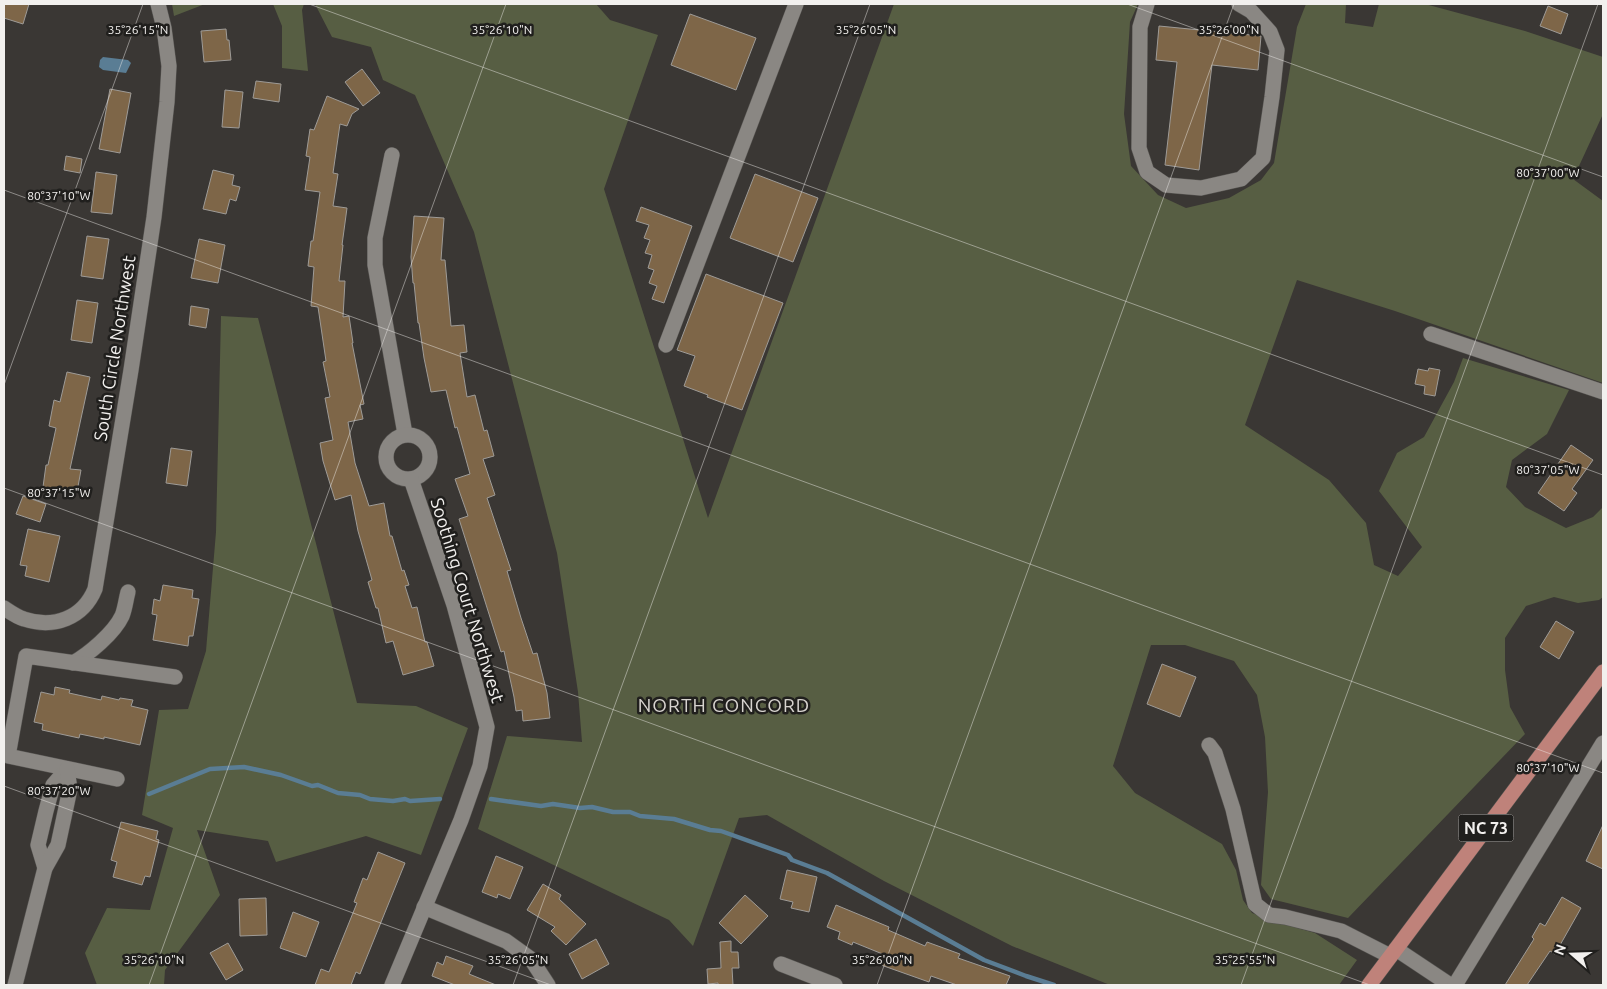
<svg xmlns="http://www.w3.org/2000/svg" width="1607" height="989" viewBox="0 0 1607 989" font-family="Ubuntu,sans-serif">
<rect width="100%" height="100%" fill="#3a3734"/>
<g fill="#575e43">
<path d="M172,4H205L174,16Z"/>
<path d="M273,4H304L302,10L308,71L282,68V26Z"/>
<path d="M315,4H596L610,20L658,35L604,189L708,518L894,4H1138L1130,22L1124,114L1131,166L1158,195L1186,208L1229,198L1261,180L1274,163L1297,27L1306,4H1346L1345,23L1373,27L1379,4H1425L1525,31L1603,57V114L1573,179L1603,201V383L1395,311L1297,280L1245,425L1329,480L1366,523L1374,565L1398,576L1422,547L1379,491L1397,453L1424,437L1454,382L1463,358L1569,390L1547,434L1512,460L1506,487L1525,507L1566,528L1593,517L1603,507V597L1599,600L1578,603L1554,597L1526,606L1505,638V670L1510,707L1525,734L1348,918L1271,899L1261,885L1268,792L1265,737L1257,695L1234,661L1185,645H1151L1113,766L1135,793L1222,844L1236,870L1243,900L1252,913L1280,923L1315,933L1357,960L1339,985H1110L1012,946L884,881L767,815L739,818L693,946L669,920L478,829L507,736L582,742L578,692L557,553L474,232L415,95L383,80L371,47L332,37Z"/>
<path d="M221,316L258,318L357,703L416,706L468,728L421,855L366,836L276,862L268,841L197,830L220,895L165,970L164,985H97L85,953L107,908L150,910L173,828L142,815L159,710L188,709L206,651L216,532Z"/>
</g>
<path fill="#5a7d94" d="M103,57L128,60L131,63L126,73L103,70L99,67L100,60Z"/>
<g fill="none" stroke-linecap="round" stroke-linejoin="round">
<g stroke="#5a7d94" stroke-width="4.5">
<path d="M149,794L210,769L244,767L281,775L312,786L318,785L338,793L360,795L370,799L393,801L405,799L410,801L440,799"/>
<path d="M491,799L541,806L553,804L580,808L592,807L613,812H630L640,816L674,819L710,830L721,831L788,855L792,860L827,873L984,960L1026,976L1054,985"/>
</g>
</g>
<g fill="#7e6648" stroke="#9e9b97">
<path d="M4,4H29L23,24L4,18Z"/>
<path d="M1548,6L1568,14L1561,34L1540,26Z"/>
<path d="M690,14L756,38L736,90L671,65Z"/>
<path d="M1159,26L1261,36L1258,70L1212,65L1199,170L1165,165L1177,62L1156,60Z"/>
<path d="M226,29L227,40H229L231,60L204,62L201,31Z"/>
<path d="M362,69L380,93L363,106L345,82Z"/>
<path d="M256,81L281,84L279,102L253,98Z"/>
<path d="M110,89L131,93L120,153L99,149Z"/>
<path d="M225,90L243,92L239,128L222,127Z"/>
<path d="M327,96L359,109L352,114L347,126L340,124L333,173L338,174L333,206L347,208L342,245H343L339,281H345L343,317L349,316L353,343H352L364,404L360,405L363,419L348,422L355,463L369,506L384,503L390,536H392L402,571L404,570L409,585L405,586L412,608L417,607L425,642H427L434,666L403,675L393,641L386,643L378,608H376L368,582L372,580L358,531L351,495L335,500L323,461L320,443L333,440L325,398L330,397L323,362L326,361L318,307L311,306L314,267L308,266L311,241H313L320,192L305,190L310,157L306,156L310,129L314,130Z"/>
<path d="M66,156L82,159L80,173L64,170Z"/>
<path d="M213,170L234,175L232,185L240,187L236,201L230,199L226,214L203,209Z"/>
<path d="M96,172L117,175L112,214L91,212Z"/>
<path d="M755,174L818,198L793,262L730,238Z"/>
<path d="M641,207L692,226L664,303L652,299L657,286L649,283L654,270L648,268L652,255L645,253L650,240L644,238L649,225L636,221Z"/>
<path d="M414,216L444,218L441,260H445L451,326L464,325L467,352L460,353L467,397L475,395L484,431L487,430L494,456L483,459L495,495L487,498L511,570L507,571L521,618L533,654L537,653L547,693L550,718L523,721L522,710L516,711L514,697L504,651L501,652L459,519L468,516L455,479L470,474L457,427L455,428L446,390L431,392L424,358L419,323H418L414,283H413L411,257Z"/>
<path d="M87,236L109,239L103,279L81,276Z"/>
<path d="M199,239L225,245L218,283L191,278Z"/>
<path d="M706,274L783,303L742,410L707,397L708,395L684,386L695,356L677,350Z"/>
<path d="M77,300L98,303L92,343L71,340Z"/>
<path d="M191,306L209,309L206,328L189,325Z"/>
<path d="M1429,368L1440,370L1435,396L1424,394L1425,386L1415,384L1418,369L1428,371Z"/>
<path d="M67,372L90,377L70,469L81,470L77,492L43,487L46,465H48L56,428L49,426L54,400L60,402Z"/>
<path d="M1571,445L1593,460L1572,489L1577,493L1564,511L1538,493Z"/>
<path d="M171,448L192,451L187,486L166,483Z"/>
<path d="M23,496L46,504L40,522L16,514Z"/>
<path d="M28,529L60,536L49,582L25,576L27,566L20,565Z"/>
<path d="M163,585L193,590L192,598L199,599L193,636H189L188,646L153,640L157,615L152,614L154,599L160,601Z"/>
<path d="M1556,621L1574,632L1559,659L1540,647Z"/>
<path d="M1162,664L1196,677L1180,717L1147,704Z"/>
<path d="M55,687L70,690L69,693L101,700L102,696L119,700L120,698L133,700L131,706L148,710L140,745L104,737V739L80,734L79,738L42,730L43,724L34,722L41,692L54,695Z"/>
<path d="M121,822L158,831L156,839L159,840L150,877L145,876L142,885L113,877L117,862L111,860Z"/>
<path d="M1603,825V869L1586,861Z"/>
<path d="M378,852L405,863L360,974L356,972L351,985H315L321,969L329,972L357,903L354,902L363,878L367,880Z"/>
<path d="M496,856L523,867L510,899L498,894L497,898L482,892Z"/>
<path d="M787,870L817,877L809,912L791,908L793,902L780,899Z"/>
<path d="M543,884L561,895L559,899L586,924L566,945L551,931L555,927L527,910Z"/>
<path d="M745,895L768,916L741,944L719,923Z"/>
<path d="M1562,897L1581,908L1555,954L1550,951L1527,985H1505L1534,939L1532,937L1540,923L1545,926Z"/>
<path d="M266,898L267,935L240,936L239,899Z"/>
<path d="M836,905L889,927L888,930L925,946L927,942L960,954L958,958L1010,976L1006,985H957L931,976L929,982L881,965L885,955L853,942L852,945L838,939L840,932L827,927Z"/>
<path d="M293,912L319,922L306,957L280,948Z"/>
<path d="M596,939L609,964L582,979L569,954Z"/>
<path d="M731,941V952H738L739,968H732L733,985H718V983L708,984L707,969L721,968L720,942Z"/>
<path d="M228,943L243,970L226,980L210,953Z"/>
<path d="M446,956L473,966L469,974L496,985H455L432,976L437,962L443,965Z"/>
</g>
<g fill="none" stroke-linecap="round" stroke-linejoin="round">
<defs>
<g id="minor">
<path d="M1147,4L1140,27L1139,148L1147,172L1166,185L1201,188L1241,179L1263,158L1272,97L1277,50L1270,32L1251,11L1239,4"/>
<path d="M392,155L375,238V265L405,434"/>
<path d="M1431,334L1603,392"/>
<path d="M666,345L796,4"/>
<circle cx="408" cy="457" r="22"/>
<path d="M4,608C10,612 17,617 24,619C54,629 83,618 95,589L131,370L154,217L167,102L169,66L164,28L158,4"/>
<path d="M73,663C89,654 114,633 122,616C125,609 126,599 128,592"/>
<path d="M1209,745L1215,753L1233,809L1255,904L1269,915L1285,917L1341,931L1390,956"/>
<path d="M117,779L8,756L26,656L175,677"/>
<path d="M45,868L38,845L46,811L53,785L67,769"/>
<path d="M424,907L506,941L531,959L548,985"/>
<path d="M1396,949L1450,985"/>
<path d="M781,964L835,985"/>
<path d="M15,985L45,868L58,845L70,789L67,769"/>
<path d="M392,985L461,820L480,766L487,727L454,605L411,479"/>
<path d="M1455,985L1603,743"/>
</g>
<path id="major" d="M1369,985L1603,672"/>
</defs>
<use href="#minor" stroke="#575552" stroke-width="16"/>
<use href="#major" stroke="#575552" stroke-width="16"/>
<use href="#minor" stroke="#8a8783" stroke-width="15"/>
<use href="#major" stroke="#bf827a" stroke-width="15"/>
</g>
<path fill="none" stroke="#f2f0ee" stroke-width="1" stroke-opacity="0.45" d="M309,4L1603,475M1127,4L1603,177M4,190L1603,773M4,385L143,4M4,488L1370,985M4,786L551,985M149,985L506,4M513,985L870,4M877,985L1234,4M1241,985L1598,4"/>
<g text-anchor="middle" dominant-baseline="central" stroke-width="5" stroke-linejoin="round" paint-order="stroke">
<rect fill="#201f1d" stroke="#b3b1af" stroke-width="1" x="1458.5" y="814.5" width="55" height="27" rx="4"/>
<g font-size="16" font-weight="bold" fill="#f2f0ee">
<text x="1486" y="828">NC 73</text>
</g>
<g font-size="18" fill="#f2f0ee" stroke="#201f1d">
<text transform="translate(114 348) rotate(-81)">South Circle Northwest</text>
<text transform="translate(468 600) rotate(73)">Soothing Court Northwest</text>
</g>
<g font-size="19" letter-spacing="1" fill="#d7d3cf" stroke="#201f1d">
<text x="724" y="705">NORTH CONCORD</text>
</g>
</g>
<g font-size="12" text-anchor="middle" fill="#f2f0ee" stroke="#201f1d" stroke-width="5" stroke-linejoin="round" paint-order="stroke">
<text x="138" y="34">35°26'15"N</text>
<text x="502" y="34">35°26'10"N</text>
<text x="866" y="34">35°26'05"N</text>
<text x="1229" y="34">35°26'00"N</text>
<text x="1548" y="177">80°37'00"W</text>
<text x="59" y="200">80°37'10"W</text>
<text x="1548" y="474">80°37'05"W</text>
<text x="59" y="497">80°37'15"W</text>
<text x="1548" y="772">80°37'10"W</text>
<text x="59" y="795">80°37'20"W</text>
<text x="154" y="964">35°26'10"N</text>
<text x="518" y="964">35°26'05"N</text>
<text x="882" y="964">35°26'00"N</text>
<text x="1245" y="964">35°25'55"N</text>
</g>
<rect width="1607" height="989" fill="none" stroke="#f2f0ee" stroke-width="10"/>
<g transform="translate(1572 954) rotate(290)" stroke="#201f1d" stroke-width="4" paint-order="stroke">
<path d="M0-4L9 19L0 12L-9 19Z" fill="#f2f0ee"/>
<text y="-8" font-size="14" font-weight="bold" text-anchor="middle" fill="#f2f0ee">N</text>
</g>
</svg>
